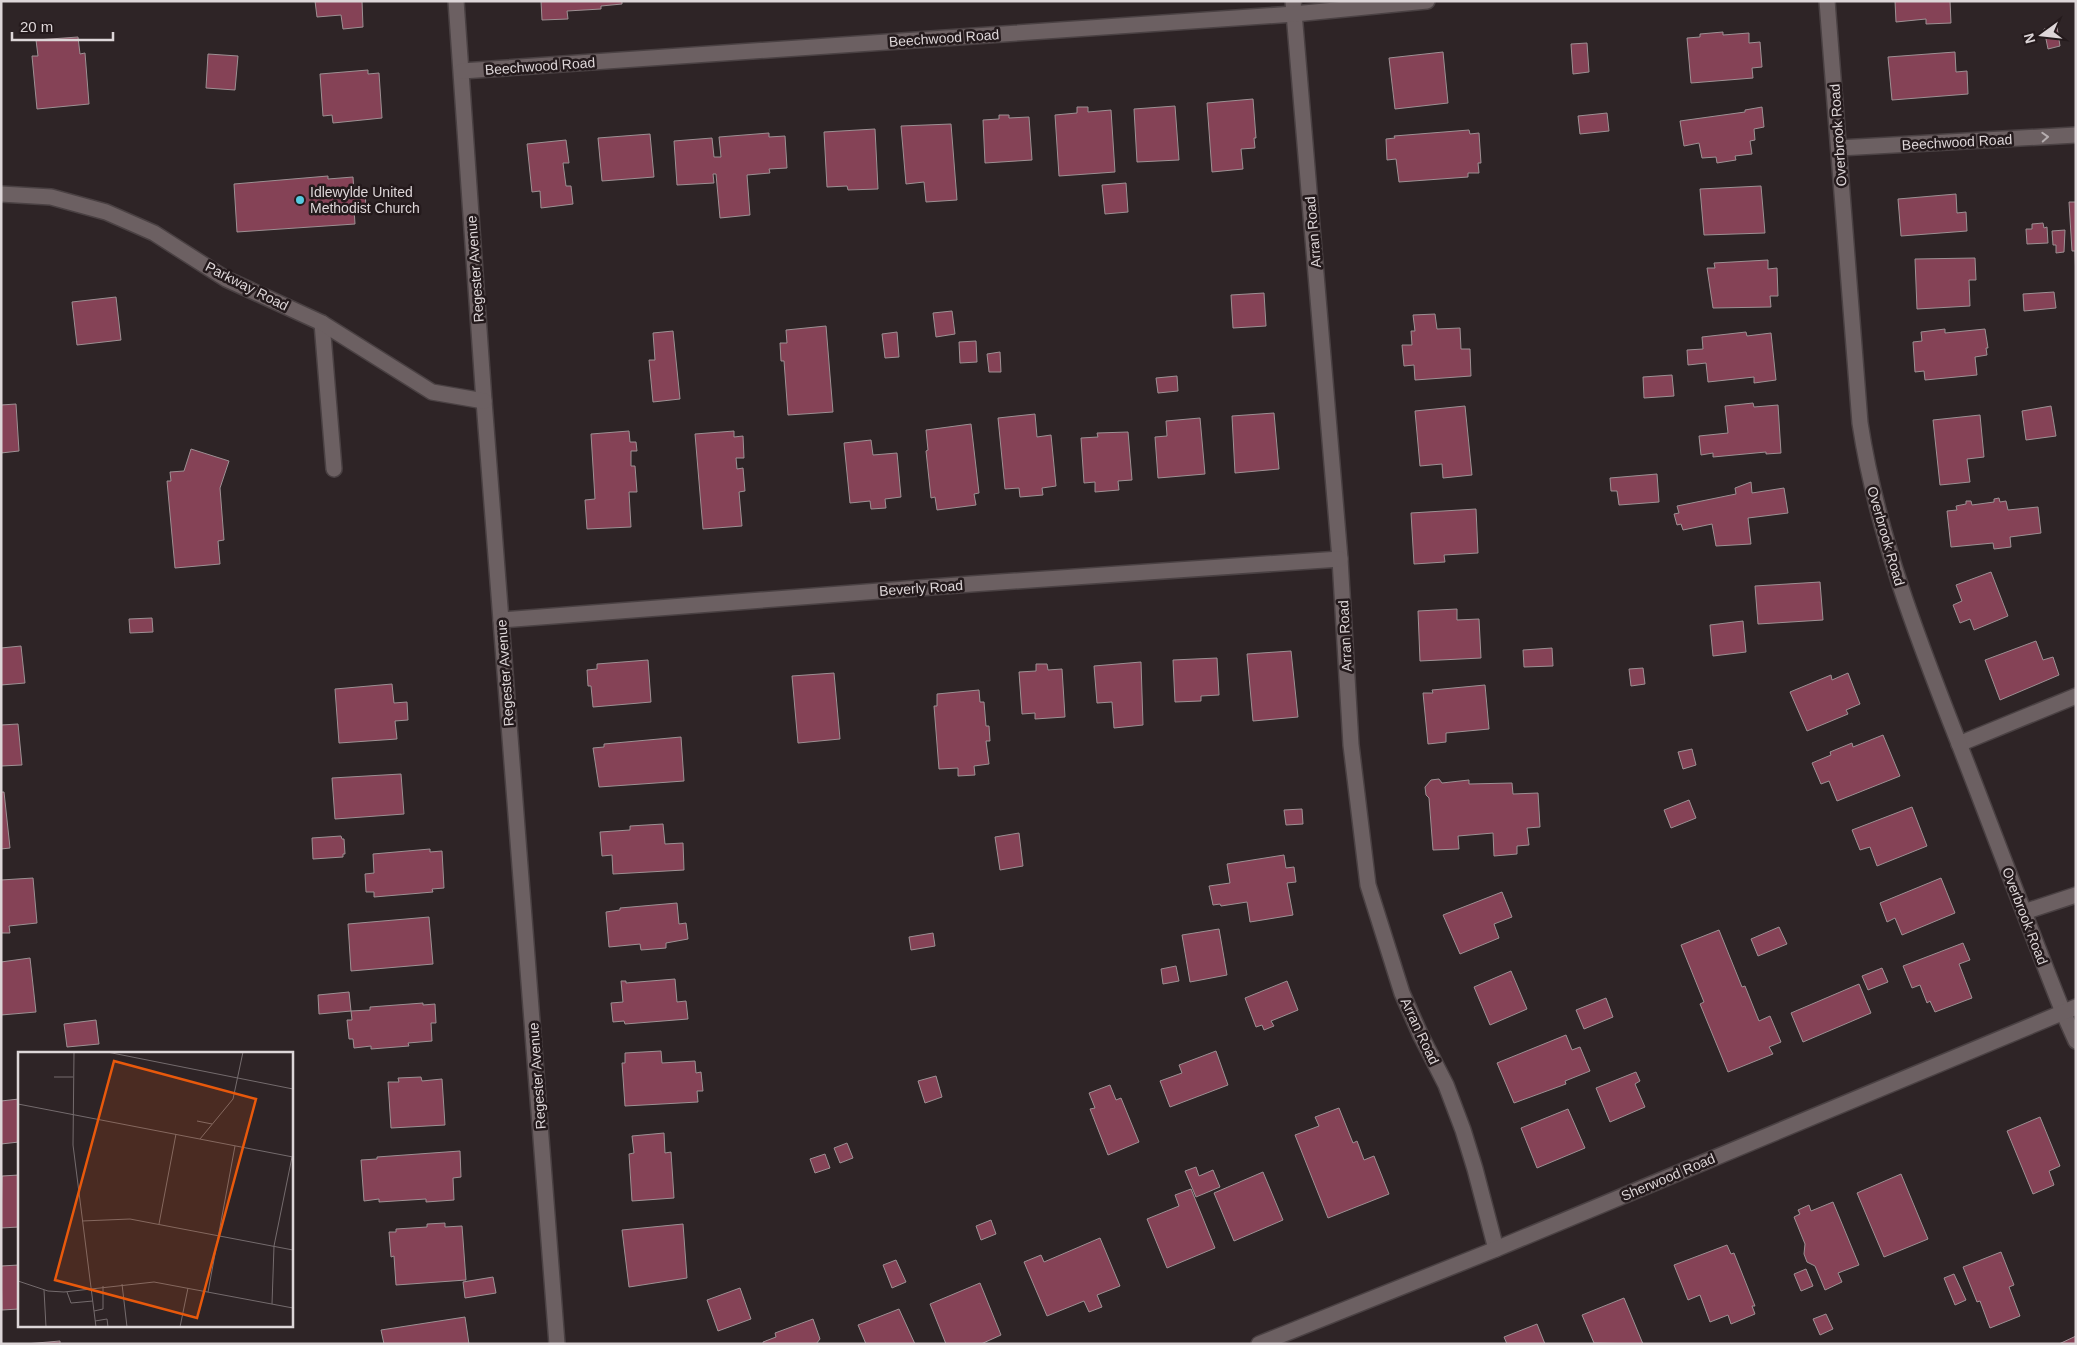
<svg xmlns="http://www.w3.org/2000/svg" width="2077" height="1345" viewBox="0 0 2077 1345" font-family="Arial,sans-serif">
<rect width="100%" height="100%" fill="#2e2426"/>
<g fill="#854256" stroke="#9d9093">
<path d="M315,1H362L363,27L343,29L341,15L317,17Z"/>
<path d="M541,1H622V4L601,6V9L567,11L568,19L542,20Z"/>
<path d="M1895,1H1950L1951,23L1926,24V19L1896,22Z"/>
<path d="M2057,27L2060,46L2048,49L2044,29Z"/>
<path d="M1723,32V35L1749,33V43L1760,42L1762,67L1752,68L1753,78L1691,83L1687,38L1700,37V34Z"/>
<path d="M78,37L80,54L85,53L89,104L37,109L32,56H38L36,40Z"/>
<path d="M1587,43L1589,72L1573,74L1571,44Z"/>
<path d="M1443,52L1448,103L1395,109L1389,58Z"/>
<path d="M1955,52L1956,72L1967,71L1968,94L1892,100L1888,57Z"/>
<path d="M208,54L238,56L235,90L206,88Z"/>
<path d="M368,70V74L379,73L382,118L333,123L332,115L323,116L320,74Z"/>
<path d="M1253,99L1256,138H1254L1255,148L1241,149L1243,169L1212,172L1207,103Z"/>
<path d="M1175,106L1179,160L1137,162L1134,109Z"/>
<path d="M1077,107H1088V112L1111,110L1115,172L1059,176L1055,115L1077,113Z"/>
<path d="M1762,107L1764,127L1754,129L1755,140L1750,141L1752,154L1735,156L1736,160L1717,163L1716,157L1702,158L1699,143L1684,146L1680,121L1745,112V110Z"/>
<path d="M1607,113L1609,131L1580,134L1578,116Z"/>
<path d="M999,115H1009V118L1029,117L1032,160L985,163L983,120L999,119Z"/>
<path d="M951,124L957,200L926,202L924,182L906,184L901,126Z"/>
<path d="M875,129L878,189L848,190L847,186L827,187L824,132Z"/>
<path d="M1469,130L1470,134L1479,133L1481,163H1478L1479,173H1468V177L1399,182L1396,159L1387,160L1386,139L1395,138L1394,136Z"/>
<path d="M769,133V137L785,136L787,168L769,169L770,173L747,175L750,215L720,218L716,174H713L714,183L677,185L674,141L712,138L714,157H721L719,137Z"/>
<path d="M650,134L654,177L602,181L598,138Z"/>
<path d="M566,140L569,163H563L566,186H571L573,204L541,208L540,191L532,192L527,144Z"/>
<path d="M328,176V179L353,177L354,192L365,191L366,208L354,209L355,224L237,232L234,184Z"/>
<path d="M1126,183L1128,212L1105,214L1102,185Z"/>
<path d="M1761,186L1765,233L1704,235L1700,189Z"/>
<path d="M1956,194L1957,213L1966,212L1967,231L1901,236L1898,199Z"/>
<path d="M2069,202H2076V282L2075,251H2072Z"/>
<path d="M2043,223L2044,228L2047,227L2048,243L2027,244L2026,229H2032V224Z"/>
<path d="M2065,230L2064,252L2056,253V245H2053L2052,231Z"/>
<path d="M1975,258L1976,280H1969L1970,306L1917,309L1915,259Z"/>
<path d="M1768,260V269L1777,268L1778,296H1770L1771,307L1713,308L1707,268H1715L1714,263Z"/>
<path d="M2054,292L2056,308L2024,311L2023,294Z"/>
<path d="M1264,293L1266,326L1233,328L1231,295Z"/>
<path d="M116,297L121,340L77,345L72,302Z"/>
<path d="M952,311L955,334L936,337L933,313Z"/>
<path d="M1435,314L1437,329L1460,328L1461,349H1470L1471,376L1415,380L1414,365L1404,366L1402,345H1412L1411,331H1415L1413,315Z"/>
<path d="M826,326L833,412L788,415L784,361H781L780,343H787L786,330Z"/>
<path d="M1945,329V333L1985,329L1988,348H1986L1987,355L1975,357L1977,375L1925,380L1924,371L1915,372L1913,342L1922,341L1921,332Z"/>
<path d="M673,331L680,399L653,402L649,360H655L653,333Z"/>
<path d="M897,332L899,357L885,358L882,334Z"/>
<path d="M1746,332L1747,336L1771,333L1776,380L1754,383V377L1708,382L1706,363L1688,365L1687,350L1703,349L1702,337Z"/>
<path d="M976,341L977,362L960,363L959,342Z"/>
<path d="M1000,352L1001,372H989L987,354Z"/>
<path d="M1672,375L1674,396L1644,398L1643,377Z"/>
<path d="M1177,376L1178,391L1158,393L1156,378Z"/>
<path d="M1753,403L1754,407L1778,405L1781,453L1766,454V452L1713,457V453L1701,455L1699,436L1728,433L1725,406Z"/>
<path d="M16,404L19,451L1,453V405Z"/>
<path d="M1465,406L1472,475L1443,478L1442,464L1420,466L1415,411Z"/>
<path d="M2051,406L2056,436L2026,440L2022,411Z"/>
<path d="M1274,413L1279,469L1235,473L1232,416Z"/>
<path d="M1035,414L1037,437L1051,435L1056,486L1042,488L1043,495L1020,497L1019,488L1005,489L998,418Z"/>
<path d="M1980,415L1984,457L1967,459L1970,482L1940,485L1933,420Z"/>
<path d="M1200,418L1205,474L1158,478L1155,437L1167,436L1166,421Z"/>
<path d="M971,424L979,493L974,494L976,505L937,510L935,497L931,498L926,451L928,450L926,430Z"/>
<path d="M629,431L630,442H636L637,451H631V466H635L637,492H629L631,527L587,529L585,500L595,499L591,434Z"/>
<path d="M734,431V437L743,436L744,458H736L737,469L743,468L745,491L739,492L742,526L703,529L695,434Z"/>
<path d="M1128,432L1132,480L1118,481L1119,490L1095,492V482L1084,483L1081,438L1098,437L1097,433Z"/>
<path d="M871,440L873,455L897,453L901,497L885,499L886,508L871,509L870,501L850,503L844,443Z"/>
<path d="M191,449L229,461L220,488L224,540L218,541L220,564L175,568L167,481H171L170,472L184,471Z"/>
<path d="M1657,474L1659,502L1619,505L1617,491H1611L1610,478Z"/>
<path d="M1751,482L1752,493L1784,488L1788,513L1748,518L1751,544L1716,546L1712,524L1683,530L1681,524L1677,525L1674,514L1679,513L1677,506L1736,494L1735,488Z"/>
<path d="M1999,498L2000,502L2006,501L2008,510L2038,507L2041,533L2010,537L2011,547L1994,549L1993,543L1951,547L1947,511L1957,510L1956,506L1966,504V501H1971L1972,505L1994,502V499Z"/>
<path d="M1476,509L1478,553L1444,555L1445,562L1414,564L1411,513Z"/>
<path d="M1991,572L2008,616L1974,630L1970,619L1960,623L1953,605L1962,601L1956,585Z"/>
<path d="M1820,582L1823,620L1758,624L1755,586Z"/>
<path d="M1457,609V620L1479,619L1481,658L1420,661L1418,611Z"/>
<path d="M152,618L153,632L130,633L129,619Z"/>
<path d="M1743,621L1746,652L1713,656L1710,625Z"/>
<path d="M2036,641L2043,660L2053,657L2059,675L2000,700L1985,660Z"/>
<path d="M21,646L25,683L1,685V648Z"/>
<path d="M1552,648L1553,666L1524,667L1523,650Z"/>
<path d="M1291,651L1298,717L1253,721L1247,654Z"/>
<path d="M1217,658L1219,695L1201,696V701L1175,702L1173,660Z"/>
<path d="M648,660L651,702L593,707L591,686H588L587,670L597,669V664Z"/>
<path d="M1141,662L1143,725L1114,728L1112,702L1097,703L1094,666Z"/>
<path d="M1036,664H1047L1048,670L1062,669L1065,717L1035,719V713L1022,714L1019,672L1036,671Z"/>
<path d="M1643,668L1645,684L1631,686L1629,669Z"/>
<path d="M834,673L840,739L798,743L792,676Z"/>
<path d="M1848,673L1860,704L1846,710L1848,714L1807,731L1790,692L1831,675L1832,680Z"/>
<path d="M392,684L394,703L407,702L408,720L395,721L397,739L339,743L335,689Z"/>
<path d="M1485,685L1489,729L1446,733V742L1428,744L1423,693H1433L1432,690Z"/>
<path d="M979,690L980,702H984L986,726H989L990,741H986L989,764L974,766L975,775L958,776V768L939,769L934,706H937V694Z"/>
<path d="M18,724L22,765L1,766V725Z"/>
<path d="M1883,735L1900,776L1837,801L1829,781L1821,784L1812,763L1831,755L1830,752L1852,743L1853,747Z"/>
<path d="M681,737L684,781L599,787L593,748L604,747V744Z"/>
<path d="M1692,749L1696,765L1683,769L1678,752Z"/>
<path d="M401,774L404,814L335,819L332,778Z"/>
<path d="M1439,779L1442,783L1469,780V784L1512,783L1513,794L1538,793L1540,827L1527,828L1529,845L1517,846V854L1494,856L1493,833L1458,836L1459,849L1433,850L1429,798L1426,795L1425,787L1431,780Z"/>
<path d="M1,792H4L10,848L1,849Z"/>
<path d="M1689,800L1696,818L1671,828L1664,810Z"/>
<path d="M1912,807L1927,846L1877,866L1870,847L1860,850L1852,830Z"/>
<path d="M1302,809L1303,824L1286,825L1284,810Z"/>
<path d="M663,824L665,844L683,843L684,870L613,874L612,855L602,856L600,832L630,830V826Z"/>
<path d="M1019,833L1023,866L1000,870L995,837Z"/>
<path d="M341,836L342,839H344L345,854H343V857L313,859L312,838Z"/>
<path d="M430,849V852L442,851L444,888L432,889L433,892L374,897V892H366L365,874L374,873L373,854Z"/>
<path d="M1284,855L1286,868L1294,867L1296,882L1287,883L1293,915L1250,922L1247,902L1221,906L1220,904L1213,905L1209,886L1230,883L1227,864Z"/>
<path d="M33,878L37,923L9,926L10,933H1V880Z"/>
<path d="M1941,878L1955,913L1902,935L1895,918L1887,922L1880,903Z"/>
<path d="M1502,892L1512,917L1494,924L1499,938L1460,954L1443,915Z"/>
<path d="M677,903L679,924L686,923L688,939L666,943V948L641,950L640,944L609,947L606,912L620,910V908Z"/>
<path d="M429,917L433,964L351,971L348,924Z"/>
<path d="M1779,927L1787,944L1758,956L1751,939Z"/>
<path d="M1219,929L1227,975L1190,982L1182,935Z"/>
<path d="M1719,930L1742,987L1745,986L1759,1021L1770,1016L1781,1042L1769,1047L1773,1054L1728,1072L1700,1004L1704,1002L1681,945Z"/>
<path d="M933,933L935,946L911,950L909,937Z"/>
<path d="M1963,943L1970,960L1959,964L1972,998L1935,1012L1930,1001L1927,1003L1920,985L1912,988L1903,966Z"/>
<path d="M30,958L36,1012L1,1015V962Z"/>
<path d="M1176,966L1179,981L1163,984L1161,969Z"/>
<path d="M1882,968L1888,982L1868,990L1862,976Z"/>
<path d="M1511,971L1527,1009L1490,1025L1474,987Z"/>
<path d="M675,979L677,1002L686,1001L688,1019L625,1024L624,1021L613,1022L611,1003L623,1002L621,981H626V983Z"/>
<path d="M1287,981L1298,1010L1271,1021L1274,1026L1264,1030L1262,1025L1256,1027L1245,998Z"/>
<path d="M1859,984L1871,1013L1803,1042L1791,1013Z"/>
<path d="M349,992L351,1011L319,1014L318,995Z"/>
<path d="M1606,998L1613,1017L1584,1029L1576,1010Z"/>
<path d="M423,1003V1005L435,1004L436,1023H431L432,1041L408,1043L409,1046L371,1049V1046L354,1048L353,1039H349L347,1020H352L351,1011L370,1010V1007Z"/>
<path d="M96,1020L99,1044L67,1047L64,1024Z"/>
<path d="M1566,1035L1572,1050L1580,1047L1590,1071L1565,1081L1566,1084L1514,1103L1497,1063Z"/>
<path d="M661,1051L662,1063L695,1061L696,1073L701,1072L703,1091H697L698,1102L625,1106L622,1063H625V1053Z"/>
<path d="M1216,1051L1228,1085L1170,1107L1160,1081L1182,1073L1179,1065Z"/>
<path d="M1636,1072L1640,1081L1635,1084L1645,1107L1610,1122L1596,1088Z"/>
<path d="M936,1076L942,1097L925,1103L918,1081Z"/>
<path d="M421,1077L422,1081L442,1079L445,1125L391,1128L388,1082H399L398,1078Z"/>
<path d="M1110,1085L1116,1100L1121,1098L1139,1142L1108,1155L1090,1109L1095,1108L1089,1093Z"/>
<path d="M19,1099V1142L1,1144V1101Z"/>
<path d="M1339,1108L1353,1143L1357,1141L1364,1160L1374,1156L1389,1194L1328,1218L1295,1135L1319,1126L1315,1117Z"/>
<path d="M1568,1109L1585,1148L1537,1168L1521,1128Z"/>
<path d="M2040,1117L2060,1166L2049,1171L2054,1185L2033,1194L2007,1131Z"/>
<path d="M664,1133L665,1153L671,1152L674,1198L632,1201L629,1154L634,1153L632,1136Z"/>
<path d="M847,1143L853,1158L840,1163L834,1148Z"/>
<path d="M460,1151L461,1177L453,1178L454,1200L426,1202V1199L379,1202V1199L364,1201L361,1160L377,1159V1157Z"/>
<path d="M825,1154L830,1168L815,1173L810,1159Z"/>
<path d="M1196,1167L1199,1176L1213,1170L1220,1187L1196,1197L1185,1171Z"/>
<path d="M1263,1172L1283,1220L1234,1241L1214,1193Z"/>
<path d="M1901,1174L1928,1239L1884,1257L1857,1193Z"/>
<path d="M19,1175V1227L1,1228L2,1176Z"/>
<path d="M1191,1189L1215,1248L1167,1268L1147,1219L1179,1206L1175,1195Z"/>
<path d="M1833,1202L1859,1265L1838,1273L1842,1282L1825,1290L1815,1266L1807,1262L1804,1254L1805,1244L1794,1217L1800,1214L1798,1210L1809,1205L1811,1211Z"/>
<path d="M991,1220L996,1234L981,1240L976,1226Z"/>
<path d="M445,1223V1227L462,1226L466,1280L396,1285L394,1256L391,1257L389,1232H396V1229L427,1227V1224Z"/>
<path d="M683,1224L687,1278L629,1287L622,1230Z"/>
<path d="M1100,1238L1120,1286L1097,1295L1102,1307L1089,1312L1084,1301L1047,1316L1024,1262L1041,1255L1044,1262Z"/>
<path d="M1727,1245L1731,1254L1734,1253L1755,1306H1752L1755,1314L1731,1324L1728,1315L1710,1322L1700,1295L1688,1300L1674,1265Z"/>
<path d="M2001,1252L2014,1285L2009,1287L2020,1316L1990,1328L1980,1301L1977,1302L1963,1267Z"/>
<path d="M896,1260L906,1282L892,1288L883,1265Z"/>
<path d="M19,1265V1309L2,1310L1,1266Z"/>
<path d="M1806,1269L1813,1286L1801,1291L1794,1274Z"/>
<path d="M1954,1274L1966,1300L1955,1305L1944,1278Z"/>
<path d="M493,1277L496,1293L465,1298L463,1282Z"/>
<path d="M980,1283L1001,1335L981,1344H946L930,1304Z"/>
<path d="M740,1288L751,1319L718,1331L707,1300Z"/>
<path d="M1624,1298L1643,1344L1594,1343L1582,1315Z"/>
<path d="M899,1309L915,1344H866L858,1325Z"/>
<path d="M1826,1314L1833,1329L1820,1335L1813,1319Z"/>
<path d="M465,1317L469,1344H384L381,1330Z"/>
<path d="M813,1319L820,1339L816,1344H763V1342L776,1337L775,1333Z"/>
<path d="M1537,1324L1545,1344H1507L1504,1337Z"/>
<path d="M2076,1336V1344H2059Z"/>
<path d="M60,1341V1344H25Z"/>
</g>
<g fill="none" stroke-linecap="round" stroke-linejoin="round">
<defs>
<g id="lane">
<path d="M322,323L334,469"/>
<path d="M1959,744L2076,696"/>
<path d="M2024,912L2076,895"/>
</g>
<g id="street">
<path d="M456,1L484,401L557,1344"/>
<path d="M1293,1L1340,559L1351,745L1368,885L1402,993L1421,1036L1446,1085L1463,1130L1475,1169L1496,1249"/>
<path d="M1827,1L1860,423C1877,534 1917,637 1958,741C1993,831 2027,922 2063,1012L2076,1041"/>
<path d="M462,71L1294,14L1427,1"/>
<path d="M1839,148L2076,135"/>
<path d="M1,194L51,197L106,212L154,233L226,279L322,323L432,392L484,401"/>
<path d="M501,620L971,584L1340,559"/>
<path d="M1259,1344L1496,1249L2076,1007"/>
</g>
</defs>
<use href="#lane" stroke="#4a4143" stroke-width="18"/>
<use href="#street" stroke="#4a4143" stroke-width="18"/>
<use href="#lane" stroke="#6c6062" stroke-width="15"/>
<use href="#street" stroke="#6c6062" stroke-width="15"/>
</g>
<defs><path id="oneway-chevron" d="M-2-3.5L2.5 0L-2 3.5" fill="none" stroke-width="1.6" stroke-linecap="round" stroke-linejoin="round" transform="scale(1.25)"/></defs>
<use stroke="#b5adaf" href="#oneway-chevron" transform="translate(2045 137) rotate(-3)"/>
<circle fill="#55cae0" stroke="#241a1c" stroke-width="2" cx="300" cy="200" r="5"/>
<g text-anchor="middle" dominant-baseline="central" stroke-width="5" stroke-linejoin="round" paint-order="stroke">
<g font-size="14" fill="#ddd6d8" stroke="#241a1c">
<text transform="translate(944 38) rotate(-4)">Beechwood Road</text>
<text transform="translate(540 66) rotate(-4)">Beechwood Road</text>
<text transform="translate(1838 135) rotate(-94)">Overbrook Road</text>
<text transform="translate(1957 142) rotate(-3)">Beechwood Road</text>
<text transform="translate(1313 232) rotate(-95)">Arran Road</text>
<text transform="translate(475 269) rotate(-94)">Regester Avenue</text>
<text transform="translate(247 286) rotate(27)">Parkway Road</text>
<text transform="translate(1886 536) rotate(74)">Overbrook Road</text>
<text transform="translate(921 588) rotate(-4)">Beverly Road</text>
<text transform="translate(1345 636) rotate(-93)">Arran Road</text>
<text transform="translate(505 673) rotate(-94)">Regester Avenue</text>
<text transform="translate(2025 916) rotate(69)">Overbrook Road</text>
<text transform="translate(1420 1031) rotate(65)">Arran Road</text>
<text transform="translate(537 1076) rotate(-94)">Regester Avenue</text>
<text transform="translate(1668 1177) rotate(-23)">Sherwood Road</text>
</g>
<g font-size="14" fill="#ddd6d8" stroke="#241a1c" text-anchor="start">
<text x="310" y="192">Idlewylde United<tspan x="310" dy="16">Methodist Church</tspan></text>
</g>
</g>
<g transform="translate(18 1052)">
<rect width="275" height="275" fill="#2e2426"/>
<path fill="none" stroke="#746b6d" stroke-width="1" d="M56,0L55,93L78,275M89,0L275,37M36,25H55M0,52L275,105M179,69L194,72M182,87L215,47L225,0M64,169L112,167L275,198M141,172L158,82M0,229L30,239L46,240L136,230L275,256M104,232L109,275M26,238L28,275M49,240L53,251L75,249M190,240L217,94M254,252L256,194L274,105M76,259L85,257V234M77,269L89,267L90,275M162,275L170,236"/>
<path fill="#e8590c" fill-opacity="0.15" stroke="#e8590c" stroke-width="2.5" d="M96,9L238,47L179,266L37,228Z"/>
<rect width="275" height="275" fill="none" stroke="#ddd6d8" stroke-width="2.5"/>
</g>
<rect width="2077" height="1345" fill="none" stroke="#ddd6d8" stroke-width="5"/>
<g transform="translate(2042 35) rotate(255)" stroke="#241a1c" stroke-width="4" paint-order="stroke">
<path d="M0-4L9 19L0 12L-9 19Z" fill="#ddd6d8"/>
<text y="-8" font-size="14" font-weight="bold" text-anchor="middle" fill="#ddd6d8">N</text>
</g>
<path d="M12 32v8h101v-8" fill="none" stroke="#ddd6d8" stroke-width="2.5"/>
<text x="20" y="32" font-size="15" fill="#ddd6d8" stroke="#241a1c" stroke-width="4" paint-order="stroke">20 m</text>
</svg>
